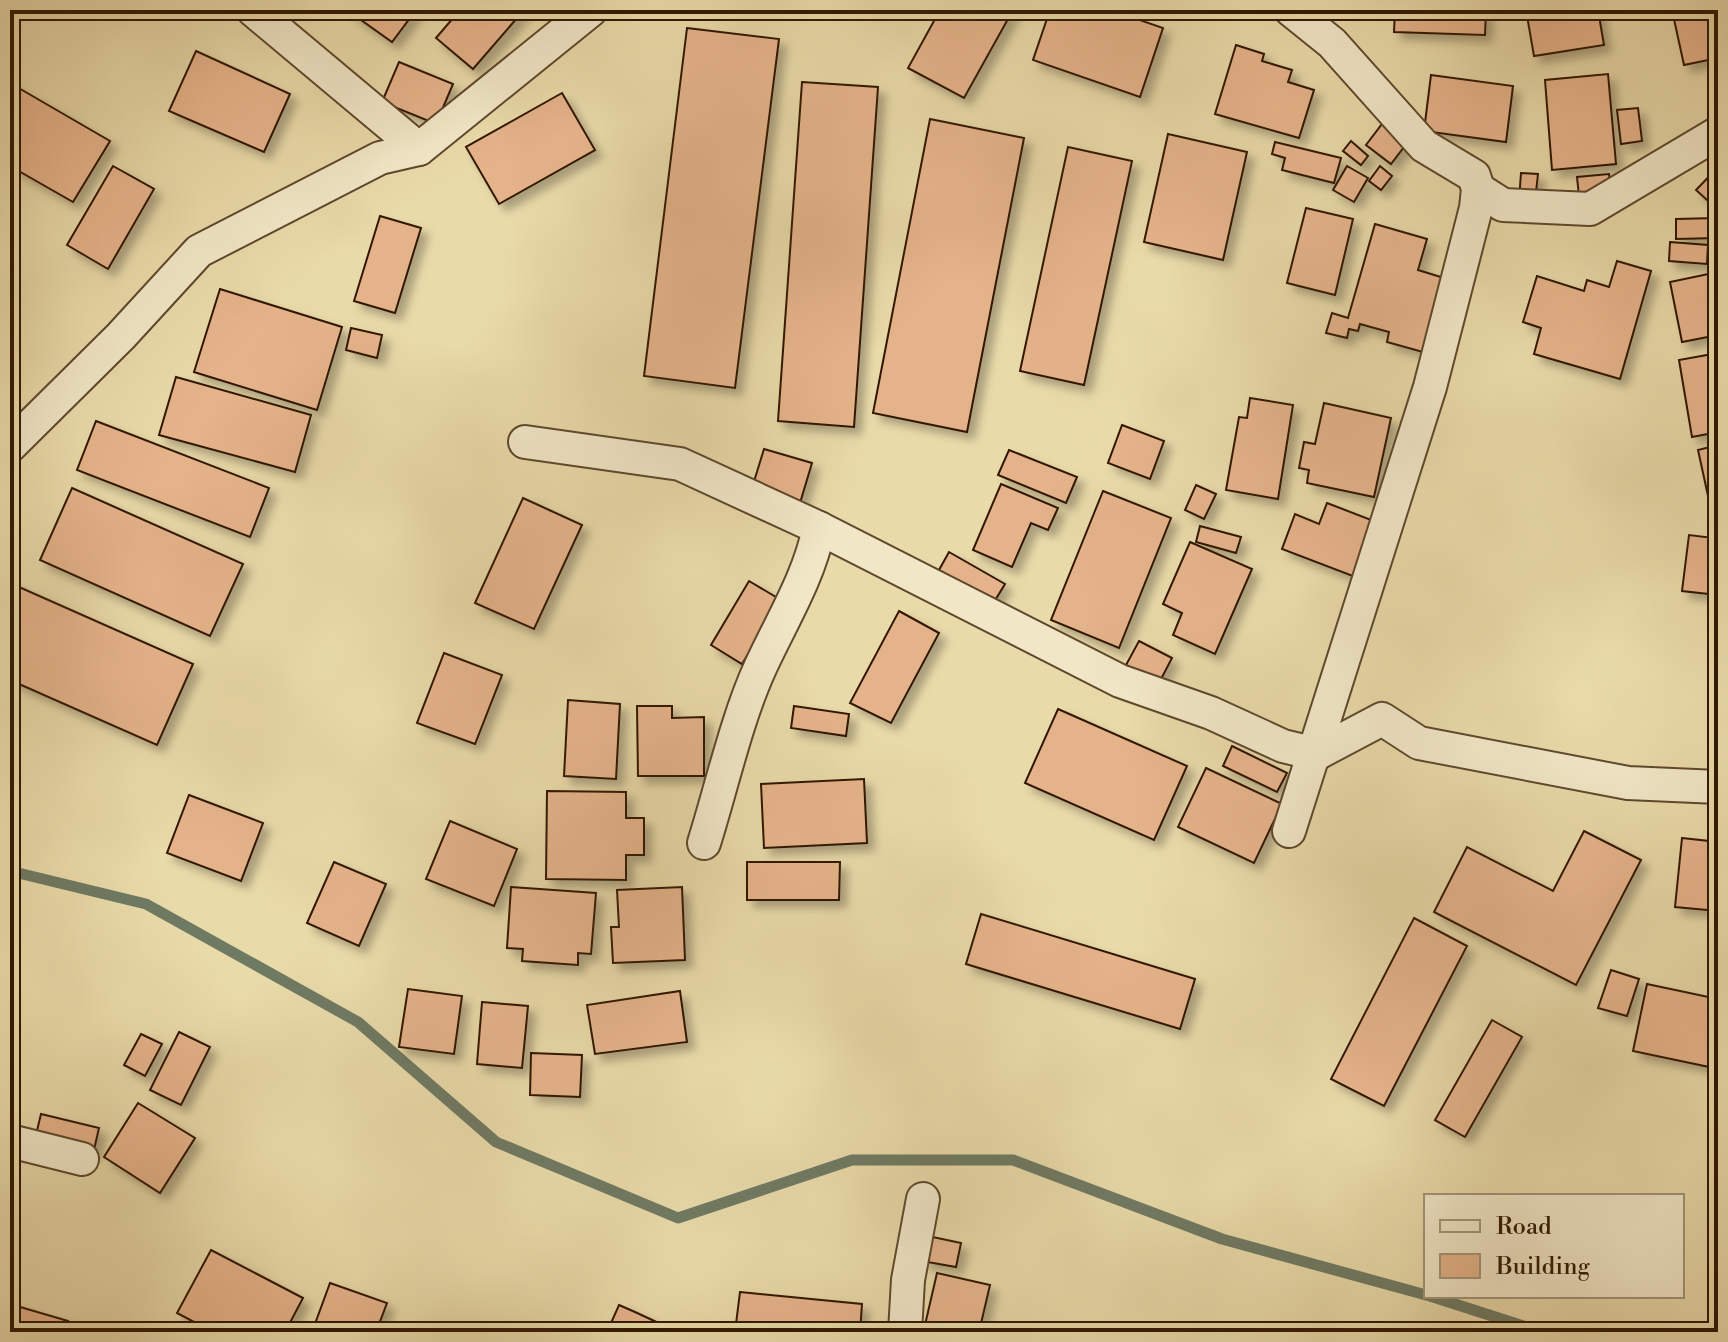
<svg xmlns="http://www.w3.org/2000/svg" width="1728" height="1342" viewBox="0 0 1728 1342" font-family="'Libre Bodoni',serif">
<defs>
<filter id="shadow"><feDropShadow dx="7" dy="7" stdDeviation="4" flood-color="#0004"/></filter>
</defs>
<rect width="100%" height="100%" fill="#e9daa9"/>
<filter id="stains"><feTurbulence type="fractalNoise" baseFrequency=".0025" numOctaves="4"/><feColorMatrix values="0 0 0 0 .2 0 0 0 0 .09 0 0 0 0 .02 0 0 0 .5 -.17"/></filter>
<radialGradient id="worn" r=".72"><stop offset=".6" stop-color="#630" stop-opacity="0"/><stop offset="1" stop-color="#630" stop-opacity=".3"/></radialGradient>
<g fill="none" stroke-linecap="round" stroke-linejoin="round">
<g stroke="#6f7a63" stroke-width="11">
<path d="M10,871L146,904L358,1022L496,1142L678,1218L852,1160H1013L1222,1239L1426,1295"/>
<path d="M1430,1296L1542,1332"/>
</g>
</g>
<g fill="#e5b38a" stroke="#311804" stroke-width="2" filter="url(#shadow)">
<path d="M347,10H416L392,42Z"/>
<path d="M460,10H524L473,69L436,38Z"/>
<path d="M940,10H1013L964,98L908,68Z"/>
<path d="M1050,10H1111L1163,28L1140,97L1033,60Z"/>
<path d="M1395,10H1486L1485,35L1394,32Z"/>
<path d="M1526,10H1598L1604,45L1534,56Z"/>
<path d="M1672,10H1718V58L1684,65Z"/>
<path d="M687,28L779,39L735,388L644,376Z"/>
<path d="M1236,45L1264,54L1262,61L1292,70L1288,82L1314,90L1299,138L1215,114Z"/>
<path d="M196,51L290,94L264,152L169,111Z"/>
<path d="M399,62L453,84L436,124L382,102Z"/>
<path d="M1608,74L1616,164L1552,170L1545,80Z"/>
<path d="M1431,75L1513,86L1506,142L1424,131Z"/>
<path d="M802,82L878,87L854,427L778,421Z"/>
<path d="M10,83L110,141L73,202L10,166Z"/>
<path d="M562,93L595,150L499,204L466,147Z"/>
<path d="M1638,108L1642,141L1621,144L1617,110Z"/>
<path d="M930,119L1024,138L967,432L873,413Z"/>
<path d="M1382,124L1407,143L1391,164L1366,145Z"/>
<path d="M1168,134L1247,152L1223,260L1144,242Z"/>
<path d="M1351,141L1368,156L1361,165L1343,151Z"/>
<path d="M1275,142L1341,158L1334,183L1282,170L1285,158L1272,154Z"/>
<path d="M1068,147L1132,161L1084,385L1020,371Z"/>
<path d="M113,166L154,189L108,269L67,245Z"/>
<path d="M1347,166L1368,178L1354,202L1333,190Z"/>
<path d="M1380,166L1392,176L1381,190L1369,181Z"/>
<path d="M1718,167V210L1696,190Z"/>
<path d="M1521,173L1538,174L1535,201L1519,200Z"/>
<path d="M1609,174L1611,192L1579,196L1577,177Z"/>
<path d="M1306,208L1353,219L1335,295L1287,283Z"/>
<path d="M380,216L421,228L395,313L354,301Z"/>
<path d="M1717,218V238L1676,239V219Z"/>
<path d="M1375,224L1427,239L1418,270L1444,278L1423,352L1387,342L1389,332L1360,324L1358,331L1349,329L1347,338L1326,333L1332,313L1348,318Z"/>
<path d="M1670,242L1708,245L1707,264L1669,261Z"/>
<path d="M1617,261L1651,271L1620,379L1534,354L1541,328L1523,322L1537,276L1584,291L1587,280L1609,287Z"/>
<path d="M1718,272V335L1682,342L1670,282Z"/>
<path d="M220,289L342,327L317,410L194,372Z"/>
<path d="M351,328L382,335L377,358L346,350Z"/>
<path d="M1718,353V432L1692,437L1679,360Z"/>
<path d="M176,377L311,415L295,472L159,435Z"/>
<path d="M1250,398L1293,405L1278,499L1226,490L1239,417L1247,418Z"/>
<path d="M1324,403L1391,418L1374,497L1307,483L1309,470L1299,468L1304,442L1315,444Z"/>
<path d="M96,421L269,488L250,537L77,470Z"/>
<path d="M1122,425L1164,441L1150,479L1108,463Z"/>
<path d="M1718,445V503L1710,505L1698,450Z"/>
<path d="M764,449L812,463L800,503L752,488Z"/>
<path d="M1009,450L1077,477L1066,503L998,475Z"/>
<path d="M1001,484L1058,508L1048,530L1031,523L1012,567L973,550Z"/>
<path d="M1196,485L1216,494L1204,519L1185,510Z"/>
<path d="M72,488L243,564L210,636L40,560Z"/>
<path d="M1103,491L1171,518L1119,648L1051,620Z"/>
<path d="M523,498L582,525L534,629L475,603Z"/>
<path d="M1327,503L1379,523L1358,578L1282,549L1295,514L1319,524Z"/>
<path d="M1200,526L1241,537L1236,553L1196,542Z"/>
<path d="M1714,532L1718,533V595L1682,591L1689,535L1713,538Z"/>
<path d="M1190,542L1252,569L1215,654L1173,635L1182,613L1163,604Z"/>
<path d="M949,552L1005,584L994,602L939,570Z"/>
<path d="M749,581L781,600L742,664L711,645Z"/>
<path d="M10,583L193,664L157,745L10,680Z"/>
<path d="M899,611L939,633L891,723L850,703Z"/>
<path d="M1139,641L1172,658L1159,683L1126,665Z"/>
<path d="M444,653L502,675L475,744L417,723Z"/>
<path d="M568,700L620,704L616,779L564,776Z"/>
<path d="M637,706H672V718L704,717V776H638Z"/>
<path d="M794,706L849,714L846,736L791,728Z"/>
<path d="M1058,709L1187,766L1154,840L1025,783Z"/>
<path d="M1232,746L1287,773L1277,792L1223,766Z"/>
<path d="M1206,768L1282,804L1254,863L1178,827Z"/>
<path d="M864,779L867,843L764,848L761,784Z"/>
<path d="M547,791L626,792V818H644V855H626V880L546,879Z"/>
<path d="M189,795L263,823L241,881L167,853Z"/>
<path d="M450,821L517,849L494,906L426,879Z"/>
<path d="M1584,831L1641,860L1576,985L1434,912L1467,847L1553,891Z"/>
<path d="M1682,838L1718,842V911L1675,907Z"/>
<path d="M334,862L386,884L359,946L307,923Z"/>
<path d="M747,862H840L839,900H747Z"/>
<path d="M511,887L596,893L591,954L578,953V965L522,961L523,949L507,948Z"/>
<path d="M682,887L685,960L613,963L611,927H619L617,890Z"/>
<path d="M981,914L1195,979L1180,1029L966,964Z"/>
<path d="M1414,918L1467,946L1384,1106L1331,1079Z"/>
<path d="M1611,970L1639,979L1627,1016L1598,1008Z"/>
<path d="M1647,984L1718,999L1714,1068L1633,1051Z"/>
<path d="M408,989L462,996L454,1054L399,1047Z"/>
<path d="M680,991L687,1042L595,1054L587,1005Z"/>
<path d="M482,1002L528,1006L522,1068L477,1064Z"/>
<path d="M1492,1020L1522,1037L1465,1137L1435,1120Z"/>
<path d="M179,1032L210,1047L181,1105L150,1090Z"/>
<path d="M141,1034L162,1044L145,1076L124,1065Z"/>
<path d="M531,1053L582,1055L580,1097L530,1095Z"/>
<path d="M138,1103L195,1138L160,1193L104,1157Z"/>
<path d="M41,1114L99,1128L93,1154L35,1139Z"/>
<path d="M928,1236L961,1243L956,1267L922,1261Z"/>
<path d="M211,1250L303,1298L285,1332H213L177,1313Z"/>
<path d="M937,1273L990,1285L979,1332H957L925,1325Z"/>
<path d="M330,1283L387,1303L376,1332H312Z"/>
<path d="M740,1292L862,1304L860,1332H735Z"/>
<path d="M10,1304L68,1321L65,1332H10Z"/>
<path d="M619,1305L635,1312L678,1332H607Z"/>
</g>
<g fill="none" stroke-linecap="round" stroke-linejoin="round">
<defs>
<g id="minor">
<path d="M253,10L419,149"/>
<path d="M1478,189L1503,205L1590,209L1718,133"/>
<path d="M525,442L680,464L819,528L1120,681L1211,713L1283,746L1316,754L1382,719L1419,743L1628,783L1718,787"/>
<path d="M10,446L121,336L199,251L380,158L419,149L591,10"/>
<path d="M1289,831L1430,387L1476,208L1478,189L1474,176L1424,146L1332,43L1291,10"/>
<path d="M704,843C721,789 737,718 760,668C781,622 809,578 819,528"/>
<path d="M10,1141L82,1159"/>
<path d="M905,1332L908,1280L923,1199"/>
</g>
</defs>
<use href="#minor" stroke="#5f482d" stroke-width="36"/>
<use href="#minor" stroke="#f1e7c7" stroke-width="32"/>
</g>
<rect width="1728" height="1342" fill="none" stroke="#e9daa9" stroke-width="40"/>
<rect x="12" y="12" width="1704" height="1318" fill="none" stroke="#311804" stroke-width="4"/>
<rect x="20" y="20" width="1688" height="1302" fill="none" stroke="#311804" stroke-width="2"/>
<rect x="1424" y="1194" width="260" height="104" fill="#f1e7c7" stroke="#a49479" stroke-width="2"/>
<rect x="1440" y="1220" width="40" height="12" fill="#f1e7c7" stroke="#a49479" stroke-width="2"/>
<text x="1496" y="1234" font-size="24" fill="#311804">Road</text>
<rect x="1440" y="1254" width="40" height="24" fill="#e5b38a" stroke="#a49479" stroke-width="2"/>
<text x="1496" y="1274" font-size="24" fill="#311804">Building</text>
<rect width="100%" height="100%" filter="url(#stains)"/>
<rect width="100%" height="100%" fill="url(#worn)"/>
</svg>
